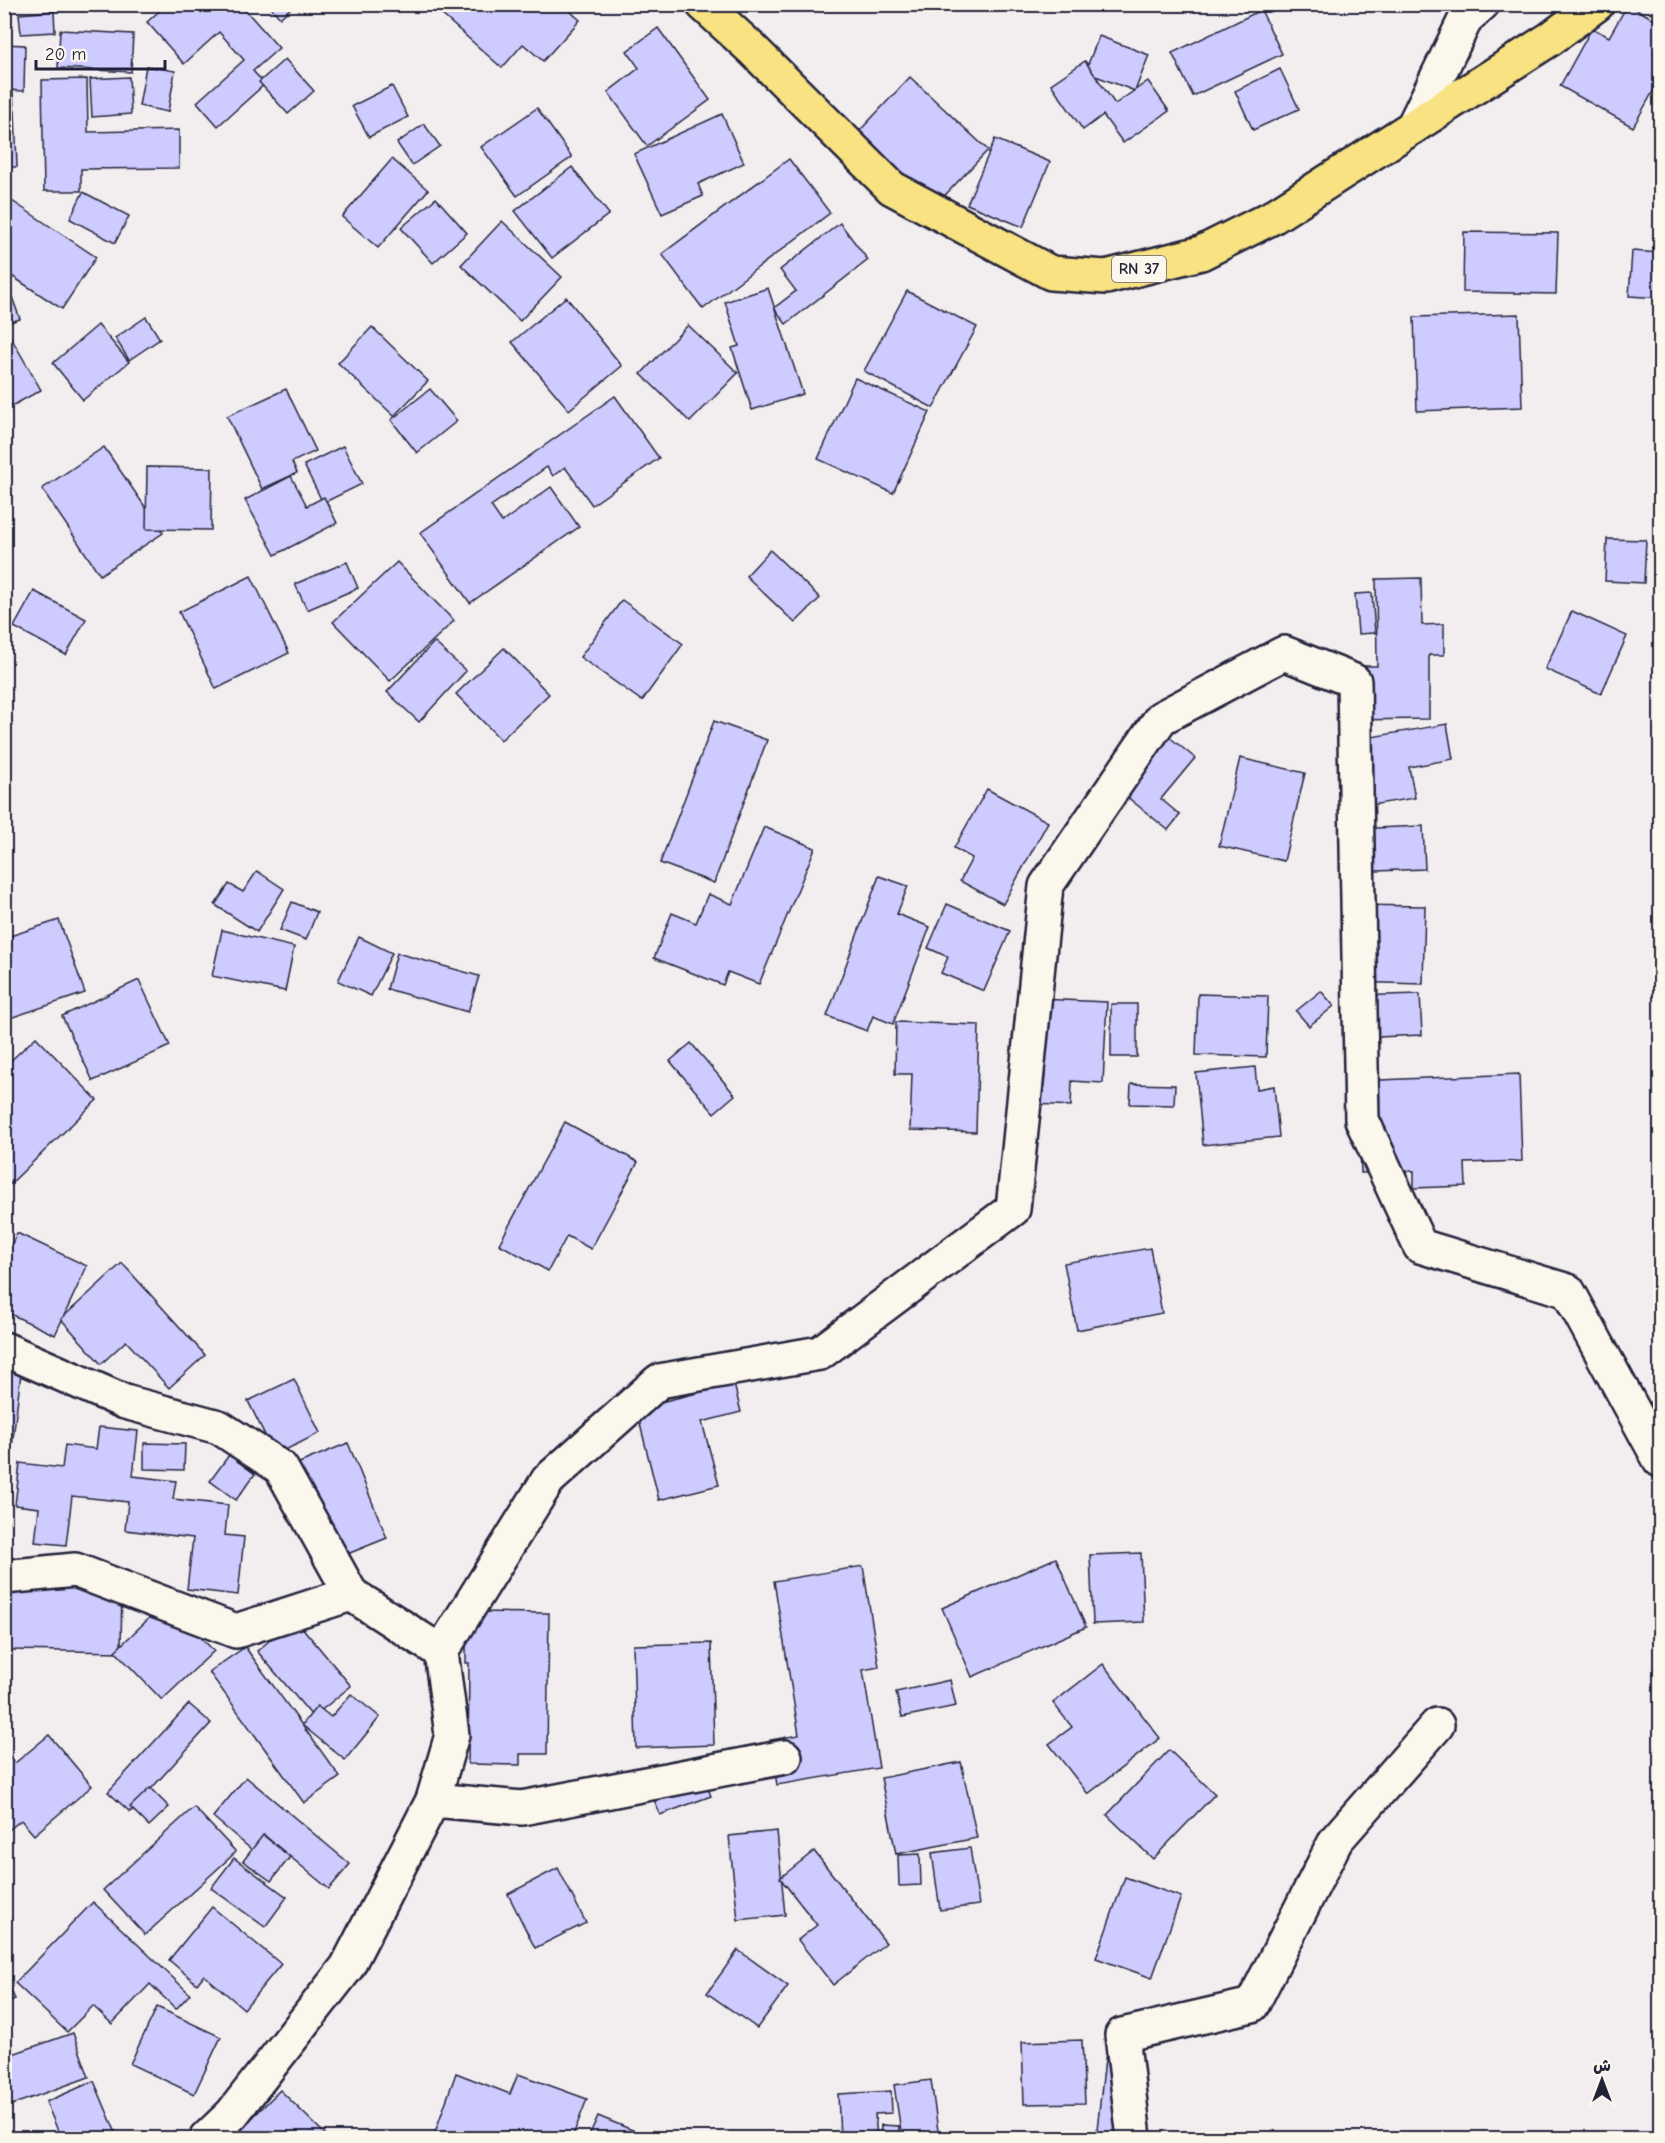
<svg xmlns="http://www.w3.org/2000/svg" width="1665" height="2143" viewBox="0 0 1665 2143" font-family="'Comic Neue','Playpen Sans Arabic',sans-serif">
<rect width="100%" height="100%" fill="#f2eef0"/>
<filter id="ink" filterUnits="userSpaceOnUse"><feTurbulence type="fractalNoise" baseFrequency=".0167" numOctaves="2"/><feDisplacementMap in="SourceGraphic" scale="12" xChannelSelector="R" yChannelSelector="G"/><feConvolveMatrix kernelMatrix="1 2 1 2 8 2 1 2 1" color-interpolation-filters="sRGB"/></filter>
<g filter="url(#ink)">
<g fill="#cecbfe" stroke="#22223b" stroke-width="1.5">
<path d="M167,4H240L279,48L253,71L265,84L218,126L197,102L244,60L219,32L184,64L147,22Z"/>
<path d="M268,4H295L280,18Z"/>
<path d="M430,4H562L580,20L543,61L523,44L502,68Z"/>
<path d="M1628,4L1660,23V79L1633,127L1560,86L1592,28L1609,37Z"/>
<path d="M1261,10L1282,54L1193,96L1172,53Z"/>
<path d="M54,11L55,32L21,34L19,14Z"/>
<path d="M658,28L710,100L647,146L608,92L639,68L627,51Z"/>
<path d="M60,30L133,34L131,72L58,68Z"/>
<path d="M1099,36L1149,55L1135,91L1085,72Z"/>
<path d="M4,44L25,45L24,91L4,90Z"/>
<path d="M285,59L314,91L288,114L259,82Z"/>
<path d="M1085,61L1115,104L1148,81L1169,111L1123,143L1103,115L1083,130L1051,84Z"/>
<path d="M146,66L175,71L168,112L139,106Z"/>
<path d="M1280,69L1299,109L1253,130L1235,91Z"/>
<path d="M129,77L131,114L92,117L90,79Z"/>
<path d="M910,77L988,150L929,212L852,139Z"/>
<path d="M87,79L88,132L179,130V168L81,169V191H44L42,80Z"/>
<path d="M392,86L408,117L369,137L352,106Z"/>
<path d="M4,92H13L14,109H4Z"/>
<path d="M537,108L572,157L517,196L481,147Z"/>
<path d="M4,111H15L17,167H4Z"/>
<path d="M722,114L744,163L698,184L703,196L662,214L634,154Z"/>
<path d="M424,124L440,146L412,165L397,143Z"/>
<path d="M995,139L1050,162L1023,227L967,204Z"/>
<path d="M392,159L428,190L378,248L342,217Z"/>
<path d="M789,159L830,213L703,309L662,254Z"/>
<path d="M572,167L609,214L552,258L515,211Z"/>
<path d="M83,192L129,216L115,243L70,219Z"/>
<path d="M436,198L467,233L433,263L401,228Z"/>
<path d="M9,199L96,257L62,309L4,271V205Z"/>
<path d="M502,221L562,277L520,321L461,265Z"/>
<path d="M840,223L868,260L786,324L774,308L796,291L780,270Z"/>
<path d="M1464,232L1558,233L1556,294L1463,292Z"/>
<path d="M1632,251L1660,253V298L1629,296Z"/>
<path d="M4,275L20,319L4,324Z"/>
<path d="M768,288L803,394L752,410L732,348L739,346L725,302Z"/>
<path d="M907,291L977,327L933,408L864,371Z"/>
<path d="M566,297L622,366L569,410L512,342Z"/>
<path d="M1519,314L1522,407L1417,411L1414,317Z"/>
<path d="M146,317L160,339L129,360L115,338Z"/>
<path d="M98,325L129,362L83,400L53,363Z"/>
<path d="M688,325L738,373L690,422L641,374Z"/>
<path d="M5,327L41,390L12,406L4,392Z"/>
<path d="M372,327L428,381L394,416L338,363Z"/>
<path d="M855,378L930,412L893,493L818,459Z"/>
<path d="M286,389L316,451L292,462L297,473L262,489L227,416Z"/>
<path d="M430,389L457,421L417,453L391,420Z"/>
<path d="M615,396L659,458L592,505L565,467L553,476L547,467L491,506L502,522L551,487L579,527L470,603L420,533Z"/>
<path d="M343,446L362,484L323,503L304,465Z"/>
<path d="M104,447L163,533L100,575L42,489Z"/>
<path d="M147,467L212,468L211,530L146,529Z"/>
<path d="M291,476L307,506L324,497L337,523L275,555L245,500Z"/>
<path d="M1607,539L1646,540L1644,583L1605,581Z"/>
<path d="M770,550L820,598L795,623L746,576Z"/>
<path d="M347,562L358,588L307,610L295,584Z"/>
<path d="M397,562L454,621L390,681L333,622Z"/>
<path d="M251,576L289,653L216,689L179,612Z"/>
<path d="M1421,578L1422,625L1444,624V655H1429V719L1347,720L1346,666H1377L1376,579Z"/>
<path d="M34,591L86,619L66,655L14,627Z"/>
<path d="M1372,593L1375,633L1358,634L1355,594Z"/>
<path d="M622,600L683,644L642,701L580,657Z"/>
<path d="M1572,611L1627,636L1601,694L1545,669Z"/>
<path d="M434,642L466,671L419,722L387,692Z"/>
<path d="M504,648L549,694L501,740L456,694Z"/>
<path d="M714,721L767,740L714,883L660,863Z"/>
<path d="M1151,722L1195,758L1161,799L1180,815L1168,830L1105,779Z"/>
<path d="M1447,724L1453,759L1409,767L1415,798L1359,807L1348,741Z"/>
<path d="M1240,758L1305,773L1284,861L1219,846Z"/>
<path d="M987,789L1048,822L1003,904L960,881L972,858L954,848Z"/>
<path d="M1423,826L1425,869L1353,872L1351,829Z"/>
<path d="M764,827L815,848L759,984L728,972L723,985L654,958L672,913L696,923L708,894L732,904Z"/>
<path d="M257,871L284,889L257,932L215,905L229,884L243,892Z"/>
<path d="M879,876L908,886L897,914L930,927L893,1024L873,1016L867,1031L827,1016Z"/>
<path d="M292,902L317,912L306,940L280,930Z"/>
<path d="M947,904L1010,931L984,991L941,973L948,957L928,948Z"/>
<path d="M1350,905L1425,906L1423,984L1348,982Z"/>
<path d="M59,920L85,993L4,1020V938Z"/>
<path d="M222,930L294,947L285,991L212,976Z"/>
<path d="M359,937L392,953L371,996L338,981Z"/>
<path d="M397,953L479,976L468,1012L387,989Z"/>
<path d="M139,980L170,1046L93,1081L62,1016Z"/>
<path d="M1321,991L1334,1006L1309,1026L1296,1011Z"/>
<path d="M1198,994L1268,996L1266,1057L1196,1055Z"/>
<path d="M1420,994L1422,1035L1355,1038L1354,996Z"/>
<path d="M1040,999L1107,1002L1103,1083L1072,1081L1071,1106L1036,1104Z"/>
<rect x="1111" y="1004" width="26" height="53"/>
<path d="M896,1022L979,1025L976,1132L910,1130L912,1074H895Z"/>
<path d="M36,1037L97,1100L4,1190V1067Z"/>
<path d="M691,1043L735,1095L714,1113L670,1061Z"/>
<path d="M1255,1067L1257,1089L1274,1086L1279,1137L1203,1145L1196,1073Z"/>
<path d="M1519,1074L1522,1161L1465,1163L1466,1186L1414,1188V1171L1361,1173L1357,1081Z"/>
<path d="M1131,1084L1175,1085L1174,1105L1130,1104Z"/>
<path d="M565,1122L638,1162L591,1249L567,1236L548,1271L499,1244Z"/>
<path d="M17,1233L87,1266L55,1335L4,1311V1260Z"/>
<path d="M1150,1248L1162,1313L1077,1330L1064,1263Z"/>
<path d="M122,1263L205,1355L169,1388L126,1341L101,1364L61,1319Z"/>
<path d="M4,1371L21,1373L11,1455H4Z"/>
<path d="M294,1379L320,1433L275,1455L248,1401Z"/>
<path d="M734,1384L741,1412L702,1422L719,1485L659,1500L636,1408Z"/>
<path d="M99,1427L138,1431L133,1476L176,1481L173,1499L228,1505L225,1535L244,1537L238,1595L187,1589L193,1538L125,1530L128,1502L72,1496L66,1545L35,1542L39,1508L15,1505L20,1463L62,1468L65,1445L96,1449Z"/>
<path d="M144,1443L185,1444L184,1470L144,1469Z"/>
<path d="M348,1443L387,1538L320,1565L282,1470Z"/>
<path d="M229,1455L255,1474L236,1500L210,1481Z"/>
<path d="M8,1520L10,1550L4,1551V1521Z"/>
<path d="M1141,1553L1144,1622L1093,1624L1090,1555Z"/>
<path d="M1056,1558L1086,1627L972,1677L942,1608Z"/>
<path d="M863,1566L879,1667L863,1670L879,1768L777,1785L770,1740L799,1735L774,1581Z"/>
<path d="M12,1575L122,1578L121,1652L10,1650Z"/>
<path d="M166,1602L214,1651L162,1700L115,1651Z"/>
<path d="M466,1612L549,1613L547,1754H520V1765L468,1764L469,1663H466Z"/>
<path d="M295,1619L351,1686L313,1717L257,1651Z"/>
<path d="M711,1643L714,1745L636,1748L633,1645Z"/>
<path d="M245,1647L340,1777L304,1803L209,1672Z"/>
<path d="M1103,1664L1160,1738L1088,1794L1049,1744L1072,1727L1053,1703Z"/>
<path d="M950,1680L956,1706L902,1717L896,1692Z"/>
<path d="M351,1694L380,1717L345,1760L302,1725L317,1706L331,1717Z"/>
<path d="M189,1704L211,1723L130,1812L108,1792Z"/>
<path d="M49,1735L92,1786L34,1835L21,1820L4,1834V1751L15,1763Z"/>
<path d="M1169,1750L1215,1794L1153,1859L1107,1815Z"/>
<path d="M961,1762L977,1838L896,1854L881,1778Z"/>
<path d="M700,1768L711,1796L660,1815L649,1786Z"/>
<path d="M246,1777L350,1864L329,1889L264,1835L252,1850L213,1817Z"/>
<path d="M150,1788L169,1807L149,1826L130,1807Z"/>
<path d="M194,1807L236,1852L145,1935L103,1890Z"/>
<path d="M777,1831L785,1915L738,1920L729,1836Z"/>
<path d="M263,1835L290,1857L271,1881L243,1861Z"/>
<path d="M970,1848L979,1905L940,1910L932,1853Z"/>
<path d="M814,1851L886,1943L833,1985L798,1940L817,1925L780,1878Z"/>
<path d="M920,1854L921,1885L899,1886L898,1855Z"/>
<path d="M234,1858L287,1897L265,1927L211,1888Z"/>
<path d="M558,1868L586,1923L535,1948L508,1894Z"/>
<path d="M1125,1877L1181,1897L1152,1978L1096,1958Z"/>
<path d="M93,1902L190,1994L176,2009L150,1984L112,2024L93,2006L67,2032L15,1983Z"/>
<path d="M212,1907L281,1964L244,2009L204,1975L197,1984L169,1960Z"/>
<path d="M738,1950L788,1986L757,2028L707,1993Z"/>
<path d="M4,1976L15,1999L4,2003Z"/>
<path d="M157,2007L221,2037L194,2094L130,2064Z"/>
<path d="M73,2033L89,2077L6,2107L4,2057Z"/>
<path d="M1108,2033L1129,2138H1096Z"/>
<path d="M1082,2040L1085,2103L1024,2104L1022,2042Z"/>
<path d="M456,2073L510,2094L518,2074L587,2099L572,2138H433Z"/>
<path d="M931,2080L939,2138H902L894,2085Z"/>
<path d="M94,2081L118,2138H61L46,2102Z"/>
<path d="M280,2090L329,2138H232Z"/>
<path d="M891,2091L892,2113L875,2114L877,2138H840L838,2094Z"/>
<path d="M598,2116L652,2138H588Z"/>
<path d="M881,2125L899,2126L898,2138H880Z"/>
</g>
<g fill="none" stroke-linecap="round" stroke-linejoin="round">
<defs>
<g id="street">
<path d="M1413,127L1466,18L1482,4"/>
<path d="M4,1349L125,1402L219,1427L281,1468L351,1594"/>
<path d="M4,1577L75,1570L236,1631L351,1594L441,1652L452,1735L433,1800L347,1967L232,2114L207,2138"/>
<path d="M441,1652L548,1480L659,1381L820,1353L1013,1209L1046,886L1161,718L1284,653L1354,681L1362,1120L1420,1246L1568,1291L1660,1460"/>
<path d="M433,1800L522,1808L785,1757"/>
<path d="M1134,2138L1122,2035L1252,2005L1336,1840L1437,1725"/>
</g>
<path id="primary" d="M703,4L752,49L892,188L1051,273L1106,277L1201,253L1271,218L1550,39L1597,4"/>
</defs>
<use href="#street" stroke="#22223b" stroke-width="38"/>
<use href="#primary" stroke="#22223b" stroke-width="38"/>
<use href="#street" stroke="#fbf7ec" stroke-width="33"/>
<use href="#primary" stroke="#f8e281" stroke-width="33"/>
</g>
</g>
<g text-anchor="middle" dominant-baseline="central" stroke-width="5" stroke-linejoin="round" paint-order="stroke">
<rect fill="#fbf7ec" stroke="#636270" stroke-width="1.5" x="1112" y="256" width="54" height="26" rx="4.5"/>
<g font-size="16" font-weight="bold" fill="#22223b">
<text x="1139" y="269">RN 37</text>
</g>
</g>
<rect width="1665" height="2143" fill="none" stroke="#fbf7ec" stroke-width="24"/>
<rect x="12" y="12" width="1641" height="2119" fill="none" stroke="#22223b" stroke-width="2" filter="url(#ink)"/>
<g transform="translate(1602 2080)" stroke="#fbf7ec" stroke-width="4.5" paint-order="stroke">
<path d="M0-4.5L10 22L0 15L-10 22Z" fill="#22223b"/>
<text y="-9" font-size="16" font-weight="bold" text-anchor="middle" fill="#22223b">ش</text>
</g>
<path d="M36 60v9h129v-9" fill="none" stroke="#22223b" stroke-width="3"/>
<text x="45" y="60" font-size="18" fill="#22223b" stroke="#fbf7ec" stroke-width="4.5" paint-order="stroke">20 m</text>
</svg>
